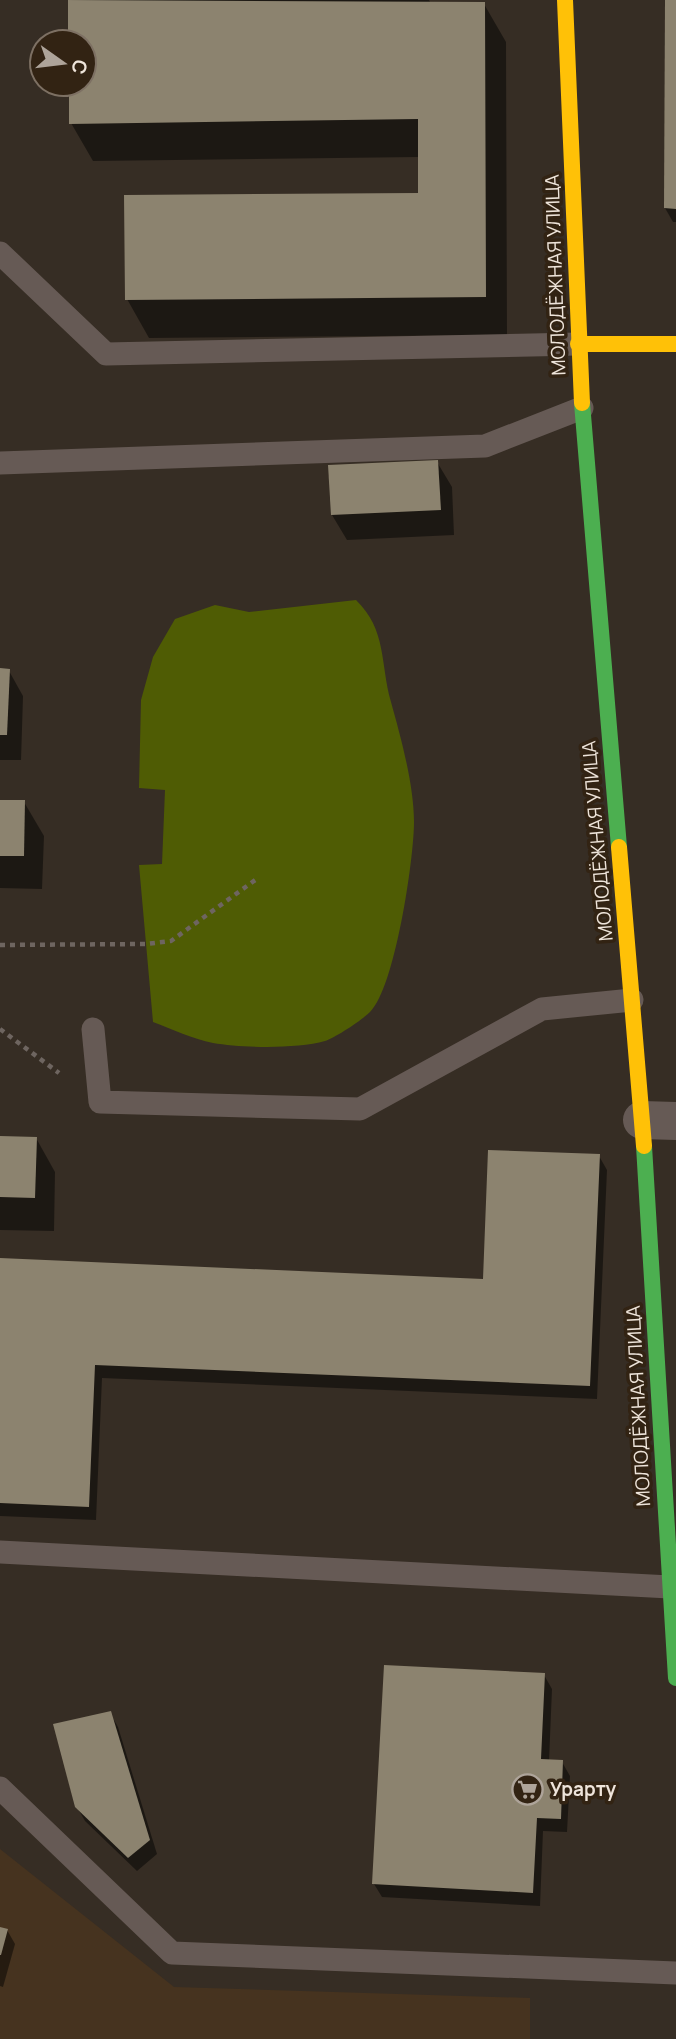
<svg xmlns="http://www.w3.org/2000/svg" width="676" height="2039" viewBox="0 0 676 2039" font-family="Manrope,sans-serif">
<rect width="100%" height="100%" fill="#362d24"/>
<path fill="#46331f" d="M0,1849L174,1987L530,1998V2039H0Z"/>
<path fill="#4f5c04" d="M356,600C387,630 380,663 391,702C401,738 414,785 414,822C414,859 395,988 370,1012C362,1020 335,1038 325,1041C297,1049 242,1048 213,1043C193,1039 172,1029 153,1022L139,865L162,864L165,790L139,788L141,700L153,657L175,619L215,605L249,612Z"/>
<g fill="#0007">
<path d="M70,0H429L431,4H484L506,42L507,335L149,338L127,299L419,195V157L93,161L71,123V84H84V42H70Z"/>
<path d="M676,0V222H673L665,208Z"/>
<path d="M437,462L452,487L454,535L347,540L332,515Z"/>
<path d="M0,670L9,671L23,696L21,760H0Z"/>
<path d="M0,801L24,802L44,836L42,889L0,888Z"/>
<path d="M0,1137L36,1138L55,1172L54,1231L0,1230Z"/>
<path d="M599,1156L607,1170L597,1399L102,1378L96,1520L0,1516V1260L485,1281Z"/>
<path d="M544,1675L552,1689L549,1761L562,1762L570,1776L567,1832L543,1831L540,1906L382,1897L374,1884Z"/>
<path d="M110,1713L118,1727L157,1854L137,1871L85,1821L77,1807Z"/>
<path d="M0,1928L7,1930L15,1944L3,1987L0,1986Z"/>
</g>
<g fill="#8c836f">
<path d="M68,0L485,2L486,297L125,300L124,195L418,193V119L69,124V84H84V42H68Z"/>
<path d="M665,0H676V209L664,208Z"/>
<path d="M438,460L441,510L331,515L328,465Z"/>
<path d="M0,668L10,669L7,735H0Z"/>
<path d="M0,800H25L24,856H0Z"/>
<path d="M0,1136L37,1137L35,1198L0,1197Z"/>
<path d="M488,1150L600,1154L590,1386L95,1365L89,1507L0,1503V1258L483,1279Z"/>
<path d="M384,1665L545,1673L541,1759L563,1760L561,1819L537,1818L533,1893L372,1884Z"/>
<path d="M111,1711L150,1840L128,1858L75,1807L53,1724Z"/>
<path d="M0,1927L8,1929L1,1955H0Z"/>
</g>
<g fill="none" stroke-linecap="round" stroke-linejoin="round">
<g stroke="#6e6560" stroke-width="4.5" stroke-dasharray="5 5" stroke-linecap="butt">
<path d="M0,945L146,944L171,941L258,878"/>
<path d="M0,1029L59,1073"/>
</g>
<g stroke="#665a55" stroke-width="23">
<path d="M0,253L106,354L578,344"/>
<path d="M0,463L485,446L582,408"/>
<path d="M93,1029L100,1102L360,1109L542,1009L632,1000"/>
<path d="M0,1552L670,1587"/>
<path d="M0,1788L172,1953L676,1973"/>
</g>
<path stroke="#665a55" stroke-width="38" d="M642,1120L676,1121"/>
<g stroke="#4caf50" stroke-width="16">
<path d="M582,403L619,847"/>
<path d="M644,1146L676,1678"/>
</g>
<g stroke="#ffc107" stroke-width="16">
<path d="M565,0L582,403"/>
<path d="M578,344H676"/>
<path d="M619,847L644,1146"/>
</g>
</g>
<defs>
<symbol id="supermarket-ring" viewBox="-11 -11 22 22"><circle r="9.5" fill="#322313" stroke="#aea49a" stroke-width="1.5"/><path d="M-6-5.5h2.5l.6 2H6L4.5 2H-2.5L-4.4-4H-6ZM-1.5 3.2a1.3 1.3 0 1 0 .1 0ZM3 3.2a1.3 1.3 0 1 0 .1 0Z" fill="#aea49a"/></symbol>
</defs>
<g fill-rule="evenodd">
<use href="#supermarket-ring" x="510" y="1772" width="35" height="35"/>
</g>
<g text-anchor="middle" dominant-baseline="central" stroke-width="7" stroke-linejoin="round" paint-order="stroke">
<g font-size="19" fill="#eee4da" stroke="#322313">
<text transform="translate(555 275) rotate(-92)">МОЛОДЁЖНАЯ УЛИЦА</text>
<text transform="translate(597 841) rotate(-95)">МОЛОДЁЖНАЯ УЛИЦА</text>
<text transform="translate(638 1406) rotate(-93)">МОЛОДЁЖНАЯ УЛИЦА</text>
</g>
<g font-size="19" font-weight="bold" fill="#eee4da" stroke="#322313" text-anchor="start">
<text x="550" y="1789">Урарту</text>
</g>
</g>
<g transform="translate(63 63) rotate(104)"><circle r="33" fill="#322313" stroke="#7d7063" stroke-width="2"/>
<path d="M0-5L12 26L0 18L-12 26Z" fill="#aea49a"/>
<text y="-10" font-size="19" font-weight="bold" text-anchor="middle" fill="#eee4da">С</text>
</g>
</svg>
